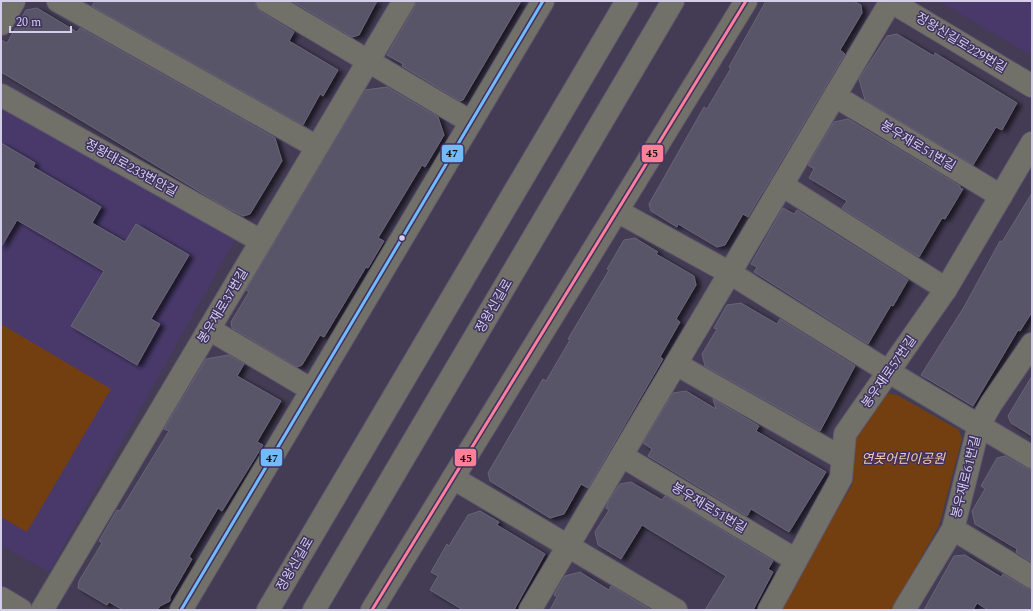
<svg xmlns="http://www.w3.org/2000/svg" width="1033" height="611" viewBox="0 0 1033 611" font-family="Spectral,'Noto Sans KR',serif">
<defs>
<filter id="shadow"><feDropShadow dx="4.5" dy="2.5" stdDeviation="2" flood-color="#0009"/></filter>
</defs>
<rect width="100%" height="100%" fill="#433c54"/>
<g fill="#48396a">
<path d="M939,1H1032V56Z"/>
<path d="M1,108L235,240L49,572L1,545Z"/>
</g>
<g fill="#733f11">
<path d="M1,324L111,389L27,532L1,517Z"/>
<path d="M881,392L897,395L959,430L962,439L939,526L892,610H777L852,485L849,444Z"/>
</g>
<g fill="#595468" stroke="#696478" filter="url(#shadow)">
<path d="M95,1H255L256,7L261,12L294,32L289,41L338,70L323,96L320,94L303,125L92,6Z"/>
<path d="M292,1H377L359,35L352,37Z"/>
<path d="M416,1H521L463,100L460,101L402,66L403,64L387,55L415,7Z"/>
<path d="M766,1H853L861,5L862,13L840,50L845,54L748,217L743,214L725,245L717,247L678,224L677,227L651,211L649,204L704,107L707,109L731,68L729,67Z"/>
<path d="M37,8L77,32L80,28L275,138L282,161L250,214L243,216L220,204L1,72V40L7,43L26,10Z"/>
<path d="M897,34L934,56L935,53L1017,103L1002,130L996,127L973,165L865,100L859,79L887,36Z"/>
<path d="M387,87L438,117L444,135L425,167L422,165L378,238L384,241L368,268L366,267L324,337L320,335L302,365L297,367L232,328L231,322L249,292L246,290L365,90Z"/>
<path d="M848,119L960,186V188L963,189L945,219L942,218L919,257L842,208L847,201L809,178L814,169L808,165L834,122Z"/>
<path d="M1,143L35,163L33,167L101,207L92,223L125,242L136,224L189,255L151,319L160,324L137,365L71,326L104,271L17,220L1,247Z"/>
<path d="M1032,193V312L1020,331L1018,330L973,406L921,375L964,307L1000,241L1002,242Z"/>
<path d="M783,208L794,214L797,210L908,280L893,306L891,305L868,344L754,272L757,267L751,264Z"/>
<path d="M635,238L658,252L656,254L694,276L696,285L676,319L680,322L660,357L663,359L588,488L581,484L564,514L550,518L490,481L488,473L543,379L546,381L570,340L568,339L609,270L607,269L624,240Z"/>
<path d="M741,303L777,324L780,319L855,366L820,431L705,366L702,354L717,329L714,328L727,305Z"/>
<path d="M228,355L244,364L237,376L281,401L257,442L263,445L222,511L218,508L189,557L192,559L170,597V601L160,606L157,610H123L109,602L107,605L78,588L79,581L102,543L99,541L117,510L120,511L169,431L164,429L206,359Z"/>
<path d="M1032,376V436L1011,423L1008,416Z"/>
<path d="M686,391L716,409L713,399L759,426L756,431L826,472L789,532L751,509L747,516L648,456L652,449L643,443L673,393Z"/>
<path d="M1005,456L1026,468L1032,469V562L1016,552L1017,549L975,524L972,511L985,489L981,486L997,458Z"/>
<path d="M631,482L662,500L665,496L773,561L768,569L773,572L753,610H705L726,576L642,525L621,559L598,545L595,532L609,510L606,508L609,500L620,484Z"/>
<path d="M480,511L499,522L497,525L545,554L514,610H463L430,590L438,576L431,572L447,544L449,546L468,515Z"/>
<path d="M965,555L1001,577L1003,574L1026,588L1032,589V610H988L977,603L973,610H924L954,556Z"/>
<path d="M580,572L609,590L611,586L651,610H550L557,597L554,595L565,576Z"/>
</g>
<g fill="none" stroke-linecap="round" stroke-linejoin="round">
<defs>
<g id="minor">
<path d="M58,1L317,147"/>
<path d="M267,1L471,122"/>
<path d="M1,24L14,1"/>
<path d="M1,95L261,241"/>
<path d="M835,96L1001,196"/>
<path d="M782,185L946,289"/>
<path d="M617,211L730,273L889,372L1032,457"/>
<path d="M209,329L312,390"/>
<path d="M676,364L842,458"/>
<path d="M622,456L796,560"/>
<path d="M453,478L676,610"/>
<path d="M953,529L1032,577"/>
<path d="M42,610L404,1"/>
<path d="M181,610L543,1"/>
<path d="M372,610L746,1"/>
<path d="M530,610L891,1"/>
<path d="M769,610L841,478L845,434L946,289L1032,143"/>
<path d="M904,610L953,529L979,425L991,404L1032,344"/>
</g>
<g id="tertiary">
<path d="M890,1L1032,86"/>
<path d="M1,598L21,610"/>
<path d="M268,610L627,1"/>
<path d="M314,610L673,1"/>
</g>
</defs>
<use href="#minor" stroke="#5e586d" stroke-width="24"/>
<use href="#tertiary" stroke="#5e586d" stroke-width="24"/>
<use href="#minor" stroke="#717169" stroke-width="22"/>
<use href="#tertiary" stroke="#717169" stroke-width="22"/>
<defs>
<path id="bus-1" d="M181,610L543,1"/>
<path id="bus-2" d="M372,610L746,1"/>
</defs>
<use href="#bus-1" stroke="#3f315f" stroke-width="6"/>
<use href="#bus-2" stroke="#3f315f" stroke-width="6"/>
<use href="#bus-1" stroke="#73baf8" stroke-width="3"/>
<use href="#bus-2" stroke="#ff8098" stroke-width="3"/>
</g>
<circle fill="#d4ceea" stroke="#3f315f" stroke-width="1.5" cx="402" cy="238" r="3.5"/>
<g text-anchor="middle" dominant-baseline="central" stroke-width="3" stroke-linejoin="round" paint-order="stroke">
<g font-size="13" fill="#d4ceea" stroke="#3f315f">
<text transform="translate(961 43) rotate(31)">정왕신길로229번길</text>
<text transform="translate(918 146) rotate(31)">봉우재로51번길</text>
<text transform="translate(131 168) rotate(29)">정왕대로233번안길</text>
<text transform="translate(223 306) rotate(-59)">봉우재로37번길</text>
<text transform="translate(494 306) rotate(-60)">정왕신길로</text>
<text transform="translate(889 372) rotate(-55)">봉우재로57번길</text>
<text transform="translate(966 477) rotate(-76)">봉우재로61번길</text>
<text transform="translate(709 508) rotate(31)">봉우재로51번길</text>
<text transform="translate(295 564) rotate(-60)">정왕신길로</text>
</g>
<g font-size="13" font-style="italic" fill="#f8cbab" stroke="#3f315f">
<text x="903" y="459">연못어린이공원</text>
</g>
</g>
<g stroke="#3f315f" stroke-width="1.5">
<rect x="441" y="144" width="23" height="19" rx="4" fill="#73baf8"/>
<rect x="641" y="144" width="23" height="19" rx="4" fill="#ff8098"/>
<rect x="260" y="448" width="23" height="19" rx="4" fill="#73baf8"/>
<rect x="454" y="448" width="23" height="19" rx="4" fill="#ff8098"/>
</g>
<g font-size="11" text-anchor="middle" font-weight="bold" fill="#111">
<text x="452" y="157">47</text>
<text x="652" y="157">45</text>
<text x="272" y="462">47</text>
<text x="466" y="462">45</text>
</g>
<rect width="1033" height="611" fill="none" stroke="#d4ceea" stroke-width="4"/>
<path d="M10 26v6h61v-6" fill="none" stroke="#d4ceea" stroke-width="2"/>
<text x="16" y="26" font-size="12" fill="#d4ceea" stroke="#3f315f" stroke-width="3" paint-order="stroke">20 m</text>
</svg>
